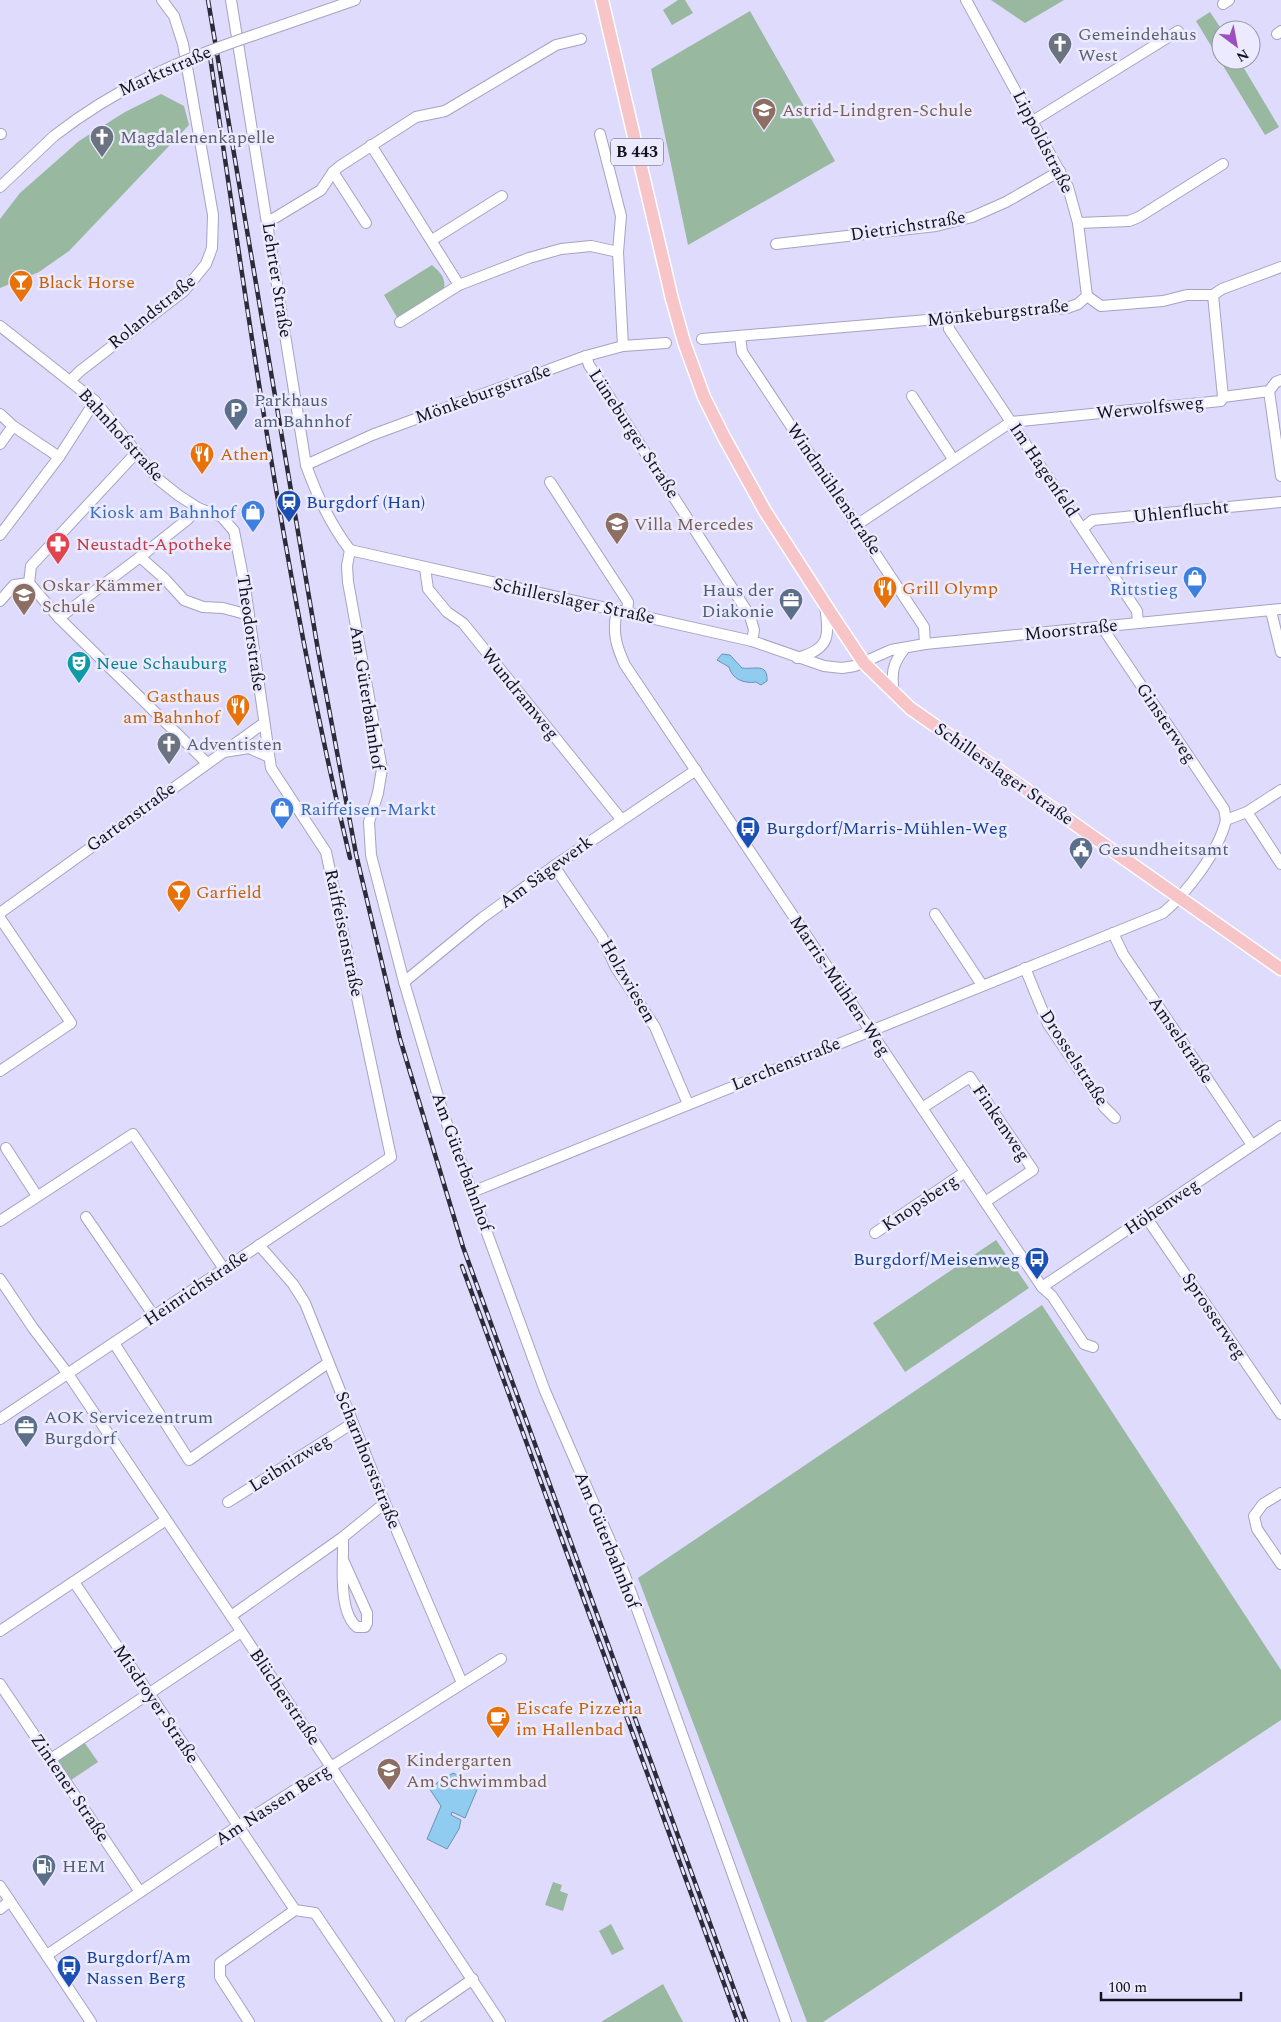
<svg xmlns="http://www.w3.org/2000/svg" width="1281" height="2022" viewBox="0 0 1281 2022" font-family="Spectral,serif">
<rect width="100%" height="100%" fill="#dfdbfc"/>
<g fill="#98b89f">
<path d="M678,0H685L693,13L672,25L663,10Z"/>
<path d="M991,0H1064L1025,23Z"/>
<path d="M750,11L835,161L688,245L651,69Z"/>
<path d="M1210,12L1222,30L1221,60H1239L1279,127L1265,135L1196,21Z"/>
<path d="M161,94L184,106L189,125L69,251L39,272L0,288V219L20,193L79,141L125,112Z"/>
<path d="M432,265C441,273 446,278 444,290L398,319L384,295Z"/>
<path d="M996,1240L1029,1288L905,1372L873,1323Z"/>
<path d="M1042,1305L1281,1670V1720L823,2022H807L638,1578Z"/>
<path d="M82,1739L98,1762L68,1782L53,1760Z"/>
<path d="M553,1882L562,1885L560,1891L568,1894L563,1911L545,1905Z"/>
<path d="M611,1924L624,1949L612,1955L599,1931Z"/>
<path d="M663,1984L683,2022H601Z"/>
</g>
<g fill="#90cbf0" stroke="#6a93b0">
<path d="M722,654L730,655L742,668C754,670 768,662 767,681L761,685L756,682C744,684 732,679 729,667L717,660Z"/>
<path d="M453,1773L479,1785L465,1818L452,1812L451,1815L461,1820L459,1829L447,1849L427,1839L441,1806L429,1788Z"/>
</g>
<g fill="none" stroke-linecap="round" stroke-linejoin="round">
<defs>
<g id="minor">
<path d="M231,0L306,465C317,496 330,524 350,550"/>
<path d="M966,0L1068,187L1078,223L1087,296"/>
<path d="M1223,4L1229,0"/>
<path d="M1277,34L1281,31"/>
<path d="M254,35L355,0"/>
<path d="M1033,121L1178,31"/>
<path d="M0,134H1"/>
<path d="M600,134L621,216L618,252L623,346"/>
<path d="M371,145L459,285"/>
<path d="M333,172L366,223"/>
<path d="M0,187L54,136"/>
<path d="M268,222L321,190L333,172L340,166L416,117L445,111L556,45L581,39"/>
<path d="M1078,223L1129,221L1139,217L1223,164"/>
<path d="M432,240L502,196"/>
<path d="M776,244L936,226L972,217L1006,202L1060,171"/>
<path d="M1213,295L1223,397"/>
<path d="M948,319L949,329L1137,611L1138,623"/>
<path d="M400,322L459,285L529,258L561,249L591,246L618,252"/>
<path d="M0,326L95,401L158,479L178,495L198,508L222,517L234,531L245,587L271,768L326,852L391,1157L0,1419"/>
<path d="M740,336L742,352L924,627L925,644"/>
<path d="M702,339L1067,308L1078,304L1087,296L1101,306L1163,301L1187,295H1213L1222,289L1281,267"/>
<path d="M586,356L589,365L750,616L754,630L752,641"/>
<path d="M71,380L80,371L184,291L206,264L212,248L213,215L183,44L174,16L162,0"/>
<path d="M1269,391L1281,476"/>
<path d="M912,396L953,459"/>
<path d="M0,414L13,426L59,457"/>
<path d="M0,444L13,426"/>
<path d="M306,465L372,435L586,356L623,346L666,343"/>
<path d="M550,482L628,602L627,613"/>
<path d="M858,524L1011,422L1221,401L1223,397L1269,391L1276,382L1281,380"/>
<path d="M1083,528L1093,520L1281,502"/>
<path d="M0,535L59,457L95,401"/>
<path d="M350,550L347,566L348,582L382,769L378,793L369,822L371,855L404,982L443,1113L545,1391L624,1573L786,2022"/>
<path d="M350,550L752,641L824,666L842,668L855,666L891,650L925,644L1281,609"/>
<path d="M140,557L165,579L184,600L203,607L223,608L249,615"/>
<path d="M425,568L428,589L447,612L463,623L621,819"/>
<path d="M29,583L59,618L207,763"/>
<path d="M29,583L31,566L136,453"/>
<path d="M0,601L14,585L29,583"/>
<path d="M617,611C612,631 616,646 625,665L1042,1287L1052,1296L1084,1344L1093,1347"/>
<path d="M1271,611L1281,652"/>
<path d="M59,618L140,557L188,519L198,508"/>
<path d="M1102,627L1224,809L1226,820"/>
<path d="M797,658C831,649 829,636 825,605"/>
<path d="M894,694C891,674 892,664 905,648"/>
<path d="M224,752L249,748L269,757"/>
<path d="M1247,812L1281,864"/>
<path d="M554,866L602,937L616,968L655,1027L688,1104"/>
<path d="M0,913L264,723"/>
<path d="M935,914L982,985"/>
<path d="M0,918L71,1023L0,1071"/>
<path d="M1113,933L1123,954L1252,1145"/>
<path d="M1025,968L1048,1024L1104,1107L1115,1118"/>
<path d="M404,982L482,918L554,866L696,770"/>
<path d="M922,1108L970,1077L1033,1170L985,1202"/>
<path d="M6,1148L37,1196"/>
<path d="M472,1192L1163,913C1187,893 1219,851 1226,820L1247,812L1281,790"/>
<path d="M86,1217L154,1316"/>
<path d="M1146,1217L1281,1414"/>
<path d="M0,1221L133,1134L224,1269"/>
<path d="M875,1233L965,1172"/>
<path d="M259,1245L293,1284L305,1303L385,1503L462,1683"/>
<path d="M0,1279L33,1328L68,1374L231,1616L500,2022"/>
<path d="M1042,1287L1281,1126"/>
<path d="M114,1343L189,1460L328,1363"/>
<path d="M1281,1493L1263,1504L1254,1516L1257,1529L1281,1564"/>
<path d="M228,1502L353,1423"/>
<path d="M343,1537C344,1561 337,1611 357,1627H365L367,1623V1613L344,1562"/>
<path d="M74,1582L295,1910L315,1913L389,2022"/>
<path d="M231,1616L343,1537L385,1503"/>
<path d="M0,1631L166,1520"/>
<path d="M0,1684L140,1892"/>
<path d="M51,1759L241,1632"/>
<path d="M0,1886L91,2022"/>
<path d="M0,1909L10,1901"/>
<path d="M47,1955L238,1826L501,1659"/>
<path d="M249,2022L220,1977V1963L295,1910"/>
<path d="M411,2022L473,1979"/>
</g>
<path id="major" d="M602,0L672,299L684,342L704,397L724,437L765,511L832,615L864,663L910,708L1281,969"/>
</defs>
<use href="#minor" stroke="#a6a2c2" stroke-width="12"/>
<use href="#major" stroke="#fff" stroke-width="15"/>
<use href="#minor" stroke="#fff" stroke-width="10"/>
<use href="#major" stroke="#f7c4c7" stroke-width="12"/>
<defs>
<g id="rail">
<path d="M208,0L318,650L356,854L400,1039L463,1247L746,2022"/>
<path d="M210,56C249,324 287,595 350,858"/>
<path d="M462,1266L738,2022"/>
</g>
</defs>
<use href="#rail" stroke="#2c2b39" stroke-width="4.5"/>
<use href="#rail" stroke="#eceafe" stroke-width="2.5" stroke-dasharray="8" stroke-linecap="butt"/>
<defs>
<path id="minor-bridge" d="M54,136C117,87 180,60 254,35"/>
</defs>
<use href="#minor-bridge" stroke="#a6a2c2" stroke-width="12" stroke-linecap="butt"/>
<use href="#minor-bridge" stroke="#fff" stroke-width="10"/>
</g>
<defs>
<symbol id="church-pin" viewBox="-11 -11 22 30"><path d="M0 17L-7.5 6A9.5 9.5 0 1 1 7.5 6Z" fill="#6b7280" stroke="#eceafe"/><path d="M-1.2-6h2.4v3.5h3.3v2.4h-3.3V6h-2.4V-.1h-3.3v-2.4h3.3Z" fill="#fff"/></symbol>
<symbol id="school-pin" viewBox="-11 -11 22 30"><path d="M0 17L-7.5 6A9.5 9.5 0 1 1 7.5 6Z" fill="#8d6e63" stroke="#eceafe"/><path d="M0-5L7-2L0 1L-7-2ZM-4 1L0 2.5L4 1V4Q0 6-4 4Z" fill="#fff"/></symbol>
<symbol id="bar-pin" viewBox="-11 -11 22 30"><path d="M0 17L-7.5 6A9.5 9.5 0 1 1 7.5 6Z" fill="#e8710a" stroke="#eceafe"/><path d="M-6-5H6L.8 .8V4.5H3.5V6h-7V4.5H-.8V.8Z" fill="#fff"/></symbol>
<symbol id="parking-pin" viewBox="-11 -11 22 30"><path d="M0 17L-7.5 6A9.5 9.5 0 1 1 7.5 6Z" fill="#5c6f8a" stroke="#eceafe"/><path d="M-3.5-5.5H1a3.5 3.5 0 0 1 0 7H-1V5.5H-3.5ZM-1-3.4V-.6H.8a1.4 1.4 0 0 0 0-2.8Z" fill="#fff"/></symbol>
<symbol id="restaurant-pin" viewBox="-11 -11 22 30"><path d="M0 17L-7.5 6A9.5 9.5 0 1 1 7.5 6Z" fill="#e8710a" stroke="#eceafe"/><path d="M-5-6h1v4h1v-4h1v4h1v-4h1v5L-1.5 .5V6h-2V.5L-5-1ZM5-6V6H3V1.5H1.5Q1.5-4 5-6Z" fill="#fff"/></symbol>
<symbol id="station-pin" viewBox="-11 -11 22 30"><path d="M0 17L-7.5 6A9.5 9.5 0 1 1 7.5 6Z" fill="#1a4fb4" stroke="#eceafe"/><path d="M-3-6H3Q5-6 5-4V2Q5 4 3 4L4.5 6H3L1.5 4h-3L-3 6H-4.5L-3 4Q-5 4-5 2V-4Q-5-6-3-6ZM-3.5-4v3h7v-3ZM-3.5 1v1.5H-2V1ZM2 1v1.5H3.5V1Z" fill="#fff"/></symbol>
<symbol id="shop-pin" viewBox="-11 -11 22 30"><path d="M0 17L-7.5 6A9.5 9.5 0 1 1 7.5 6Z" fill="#3f7fe0" stroke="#eceafe"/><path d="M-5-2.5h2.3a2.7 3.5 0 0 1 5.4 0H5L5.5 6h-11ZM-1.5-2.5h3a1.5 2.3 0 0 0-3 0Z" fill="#fff"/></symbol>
<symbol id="pharmacy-pin" viewBox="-11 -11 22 30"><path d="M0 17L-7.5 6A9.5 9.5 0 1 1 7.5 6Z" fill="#e0444e" stroke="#eceafe"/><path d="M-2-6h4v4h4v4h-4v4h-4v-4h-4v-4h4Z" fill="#fff"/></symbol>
<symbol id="office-pin" viewBox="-11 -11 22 30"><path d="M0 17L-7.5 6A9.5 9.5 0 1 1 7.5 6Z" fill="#5c6f8a" stroke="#eceafe"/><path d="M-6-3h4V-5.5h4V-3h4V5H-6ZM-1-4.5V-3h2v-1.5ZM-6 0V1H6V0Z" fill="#fff"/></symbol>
<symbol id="theatre-pin" viewBox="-11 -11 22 30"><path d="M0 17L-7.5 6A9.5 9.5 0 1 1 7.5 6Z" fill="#0f9aa8" stroke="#eceafe"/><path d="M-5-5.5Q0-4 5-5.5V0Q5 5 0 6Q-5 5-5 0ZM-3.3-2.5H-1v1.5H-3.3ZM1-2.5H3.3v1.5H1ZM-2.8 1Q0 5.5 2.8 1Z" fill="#fff"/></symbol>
<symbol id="bus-pin" viewBox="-11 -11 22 30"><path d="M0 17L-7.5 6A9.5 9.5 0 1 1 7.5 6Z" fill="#1a4fb4" stroke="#eceafe"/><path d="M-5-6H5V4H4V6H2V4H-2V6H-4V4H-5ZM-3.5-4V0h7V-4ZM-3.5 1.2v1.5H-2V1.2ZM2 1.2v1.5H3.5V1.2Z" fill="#fff"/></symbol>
<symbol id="civic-pin" viewBox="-11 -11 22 30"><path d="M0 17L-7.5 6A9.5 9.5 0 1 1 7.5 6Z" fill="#5c6f8a" stroke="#eceafe"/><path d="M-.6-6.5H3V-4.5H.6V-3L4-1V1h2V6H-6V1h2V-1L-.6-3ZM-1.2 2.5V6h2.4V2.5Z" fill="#fff"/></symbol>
<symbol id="cafe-pin" viewBox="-11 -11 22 30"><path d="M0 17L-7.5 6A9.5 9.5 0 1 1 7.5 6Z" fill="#e8710a" stroke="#eceafe"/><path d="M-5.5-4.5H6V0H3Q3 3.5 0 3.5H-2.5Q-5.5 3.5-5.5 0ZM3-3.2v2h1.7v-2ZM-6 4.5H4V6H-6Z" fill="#fff"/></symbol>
<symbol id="fuel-pin" viewBox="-11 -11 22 30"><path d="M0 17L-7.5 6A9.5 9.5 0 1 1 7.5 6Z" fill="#5c6f8a" stroke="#eceafe"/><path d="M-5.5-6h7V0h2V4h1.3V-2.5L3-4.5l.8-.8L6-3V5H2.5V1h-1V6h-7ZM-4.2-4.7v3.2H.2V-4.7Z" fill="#fff"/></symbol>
</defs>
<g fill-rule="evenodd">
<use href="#church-pin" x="1046" y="30" width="28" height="38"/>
<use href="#school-pin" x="750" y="96" width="28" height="38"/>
<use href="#church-pin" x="88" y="123" width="28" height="38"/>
<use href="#bar-pin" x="7" y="268" width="28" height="38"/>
<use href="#parking-pin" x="222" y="396" width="28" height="38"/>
<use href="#restaurant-pin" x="188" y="440" width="28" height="38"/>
<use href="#station-pin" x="275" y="488" width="28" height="38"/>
<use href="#shop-pin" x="239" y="498" width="28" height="38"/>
<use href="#school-pin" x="603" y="510" width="28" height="38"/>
<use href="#pharmacy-pin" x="44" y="530" width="28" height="38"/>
<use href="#shop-pin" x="1181" y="564" width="28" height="38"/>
<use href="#restaurant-pin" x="871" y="574" width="28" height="38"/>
<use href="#school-pin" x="10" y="581" width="28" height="38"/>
<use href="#office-pin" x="777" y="586" width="28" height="38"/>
<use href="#theatre-pin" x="65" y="649" width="28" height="38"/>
<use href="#restaurant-pin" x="224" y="692" width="28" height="38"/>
<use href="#church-pin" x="155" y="730" width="28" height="38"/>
<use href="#shop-pin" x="268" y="795" width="28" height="38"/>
<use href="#bus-pin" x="734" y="814" width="28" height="38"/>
<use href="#civic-pin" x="1067" y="835" width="28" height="38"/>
<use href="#bar-pin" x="165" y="878" width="28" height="38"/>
<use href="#bus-pin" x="1023" y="1245" width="28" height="38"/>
<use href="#office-pin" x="12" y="1413" width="28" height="38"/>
<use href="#cafe-pin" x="484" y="1704" width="28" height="38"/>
<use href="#school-pin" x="375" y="1756" width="28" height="38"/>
<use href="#fuel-pin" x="30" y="1852" width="28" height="38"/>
<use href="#bus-pin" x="55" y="1953" width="28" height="38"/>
</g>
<g text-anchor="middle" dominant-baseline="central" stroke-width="5" stroke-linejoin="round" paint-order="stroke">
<rect fill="#eceafe" stroke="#535260" stroke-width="1" x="611" y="138.5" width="52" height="27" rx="4"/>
<g font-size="16" font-weight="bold" fill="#12111c">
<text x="637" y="152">B 443</text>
</g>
<g font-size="18" fill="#5b616d" stroke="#eceafe" text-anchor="start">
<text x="1078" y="34">Gemeindehaus<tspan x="1078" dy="21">West</tspan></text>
<text x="120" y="137">Magdalenenkapelle</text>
<text x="186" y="744">Adventisten</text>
</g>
<g font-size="18" fill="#12111c" stroke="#eceafe">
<text transform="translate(165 71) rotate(-24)">Marktstraße</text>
<text transform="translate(1043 142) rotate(63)">Lippoldstraße</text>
<text transform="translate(908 226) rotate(-9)">Dietrichstraße</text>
<text transform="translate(277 280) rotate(81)">Lehrter Straße</text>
<text transform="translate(152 312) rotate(-39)">Rolandstraße</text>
<text transform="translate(998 313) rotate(-6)">Mönkeburgstraße</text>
<text transform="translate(483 394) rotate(-20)">Mönkeburgstraße</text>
<text transform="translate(1150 408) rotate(-6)">Werwolfsweg</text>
<text transform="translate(634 434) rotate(57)">Lüneburger Straße</text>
<text transform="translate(121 435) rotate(48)">Bahnhofstraße</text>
<text transform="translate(1044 470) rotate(56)">Im Hagenfeld</text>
<text transform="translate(834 489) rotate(56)">Windmühlenstraße</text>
<text transform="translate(1181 512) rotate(-6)">Uhlenflucht</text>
<text transform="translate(574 601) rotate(12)">Schillerslager Straße</text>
<text transform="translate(1071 630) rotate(-6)">Moorstraße</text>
<text transform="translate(251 633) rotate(82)">Theodorstraße</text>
<text transform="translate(520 694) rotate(51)">Wundramweg</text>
<text transform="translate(367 698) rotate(81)">Am Güterbahnhof</text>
<text transform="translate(1166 723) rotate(56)">Ginsterweg</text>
<text transform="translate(1004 774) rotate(35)">Schillerslager Straße</text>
<text transform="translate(131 817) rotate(-36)">Gartenstraße</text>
<text transform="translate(546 872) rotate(-36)">Am Sägewerk</text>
<text transform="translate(344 933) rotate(78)">Raiffeisenstraße</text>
<text transform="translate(628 981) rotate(60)">Holzwiesen</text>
<text transform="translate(840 986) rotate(56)">Marris-Mühlen-Weg</text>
<text transform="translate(1181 1040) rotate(56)">Amselstraße</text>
<text transform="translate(1074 1058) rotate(57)">Drosselstraße</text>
<text transform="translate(786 1064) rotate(-22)">Lerchenstraße</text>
<text transform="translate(1001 1123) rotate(56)">Finkenweg</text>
<text transform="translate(462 1162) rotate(70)">Am Güterbahnhof</text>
<text transform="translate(920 1203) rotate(-34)">Knopsberg</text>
<text transform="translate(1162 1207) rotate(-34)">Höhenweg</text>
<text transform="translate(196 1288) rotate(-34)">Heinrichstraße</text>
<text transform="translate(1214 1316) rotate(56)">Sprosserweg</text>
<text transform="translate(368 1460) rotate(68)">Scharnhorststraße</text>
<text transform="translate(290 1463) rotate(-32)">Leibnizweg</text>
<text transform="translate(607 1540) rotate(68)">Am Güterbahnhof</text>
<text transform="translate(285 1697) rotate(56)">Blücherstraße</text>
<text transform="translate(156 1704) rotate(56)">Misdroyer Straße</text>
<text transform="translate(70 1788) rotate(56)">Zintener Straße</text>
<text transform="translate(273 1805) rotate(-33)">Am Nassen Berg</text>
</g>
<g font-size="18" fill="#785e54" stroke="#eceafe" text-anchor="start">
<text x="782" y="110">Astrid-Lindgren-Schule</text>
<text x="634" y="524">Villa Mercedes</text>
<text x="42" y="585">Oskar Kämmer<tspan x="42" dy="21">Schule</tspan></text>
<text x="406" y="1760">Kindergarten<tspan x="406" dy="21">Am Schwimmbad</tspan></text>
</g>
<g font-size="18" fill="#c56008" stroke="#eceafe" text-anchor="start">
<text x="38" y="282">Black Horse</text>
<text x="220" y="454">Athen</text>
<text x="902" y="588">Grill Olymp</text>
<text x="220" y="696" text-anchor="end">Gasthaus<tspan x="220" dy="21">am Bahnhof</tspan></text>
<text x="196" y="892">Garfield</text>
<text x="516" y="1708">Eiscafe Pizzeria<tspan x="516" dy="21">im Hallenbad</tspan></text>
</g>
<g font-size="18" fill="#4e5e75" stroke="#eceafe" text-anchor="start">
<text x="254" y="400">Parkhaus<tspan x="254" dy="21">am Bahnhof</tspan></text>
<text x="774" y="590" text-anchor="end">Haus der<tspan x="774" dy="21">Diakonie</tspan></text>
<text x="1098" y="849">Gesundheitsamt</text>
<text x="44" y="1417">AOK Servicezentrum<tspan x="44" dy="21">Burgdorf</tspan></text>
<text x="62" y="1866">HEM</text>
</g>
<g font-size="18" fill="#164399" stroke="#eceafe" text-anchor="start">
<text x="306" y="502">Burgdorf (Han)</text>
<text x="766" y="828">Burgdorf/Marris-Mühlen-Weg</text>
<text x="1020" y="1259" text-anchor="end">Burgdorf/Meisenweg</text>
<text x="86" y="1957">Burgdorf/Am<tspan x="86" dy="21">Nassen Berg</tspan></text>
</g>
<g font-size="18" fill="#366cbe" stroke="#eceafe" text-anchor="end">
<text x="236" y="512">Kiosk am Bahnhof</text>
<text x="1178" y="568">Herrenfriseur<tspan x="1178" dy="21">Rittstieg</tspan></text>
<text x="300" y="809" text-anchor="start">Raiffeisen-Markt</text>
</g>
<g font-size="18" fill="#be3a42" stroke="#eceafe" text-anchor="start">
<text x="76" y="544">Neustadt-Apotheke</text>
</g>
<g font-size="18" fill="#0d838f" stroke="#eceafe" text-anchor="start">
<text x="96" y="663">Neue Schauburg</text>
</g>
</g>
<g transform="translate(1236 45) rotate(148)"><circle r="24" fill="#eceafe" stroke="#9593a4"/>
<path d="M0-4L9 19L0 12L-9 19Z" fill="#9e4fbf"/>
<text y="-8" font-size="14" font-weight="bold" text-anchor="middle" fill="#12111c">N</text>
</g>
<path d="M1101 1992v8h140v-8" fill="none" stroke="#12111c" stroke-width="2.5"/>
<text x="1108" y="1992" font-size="15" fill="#12111c" stroke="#eceafe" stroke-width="4" paint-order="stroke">100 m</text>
</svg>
